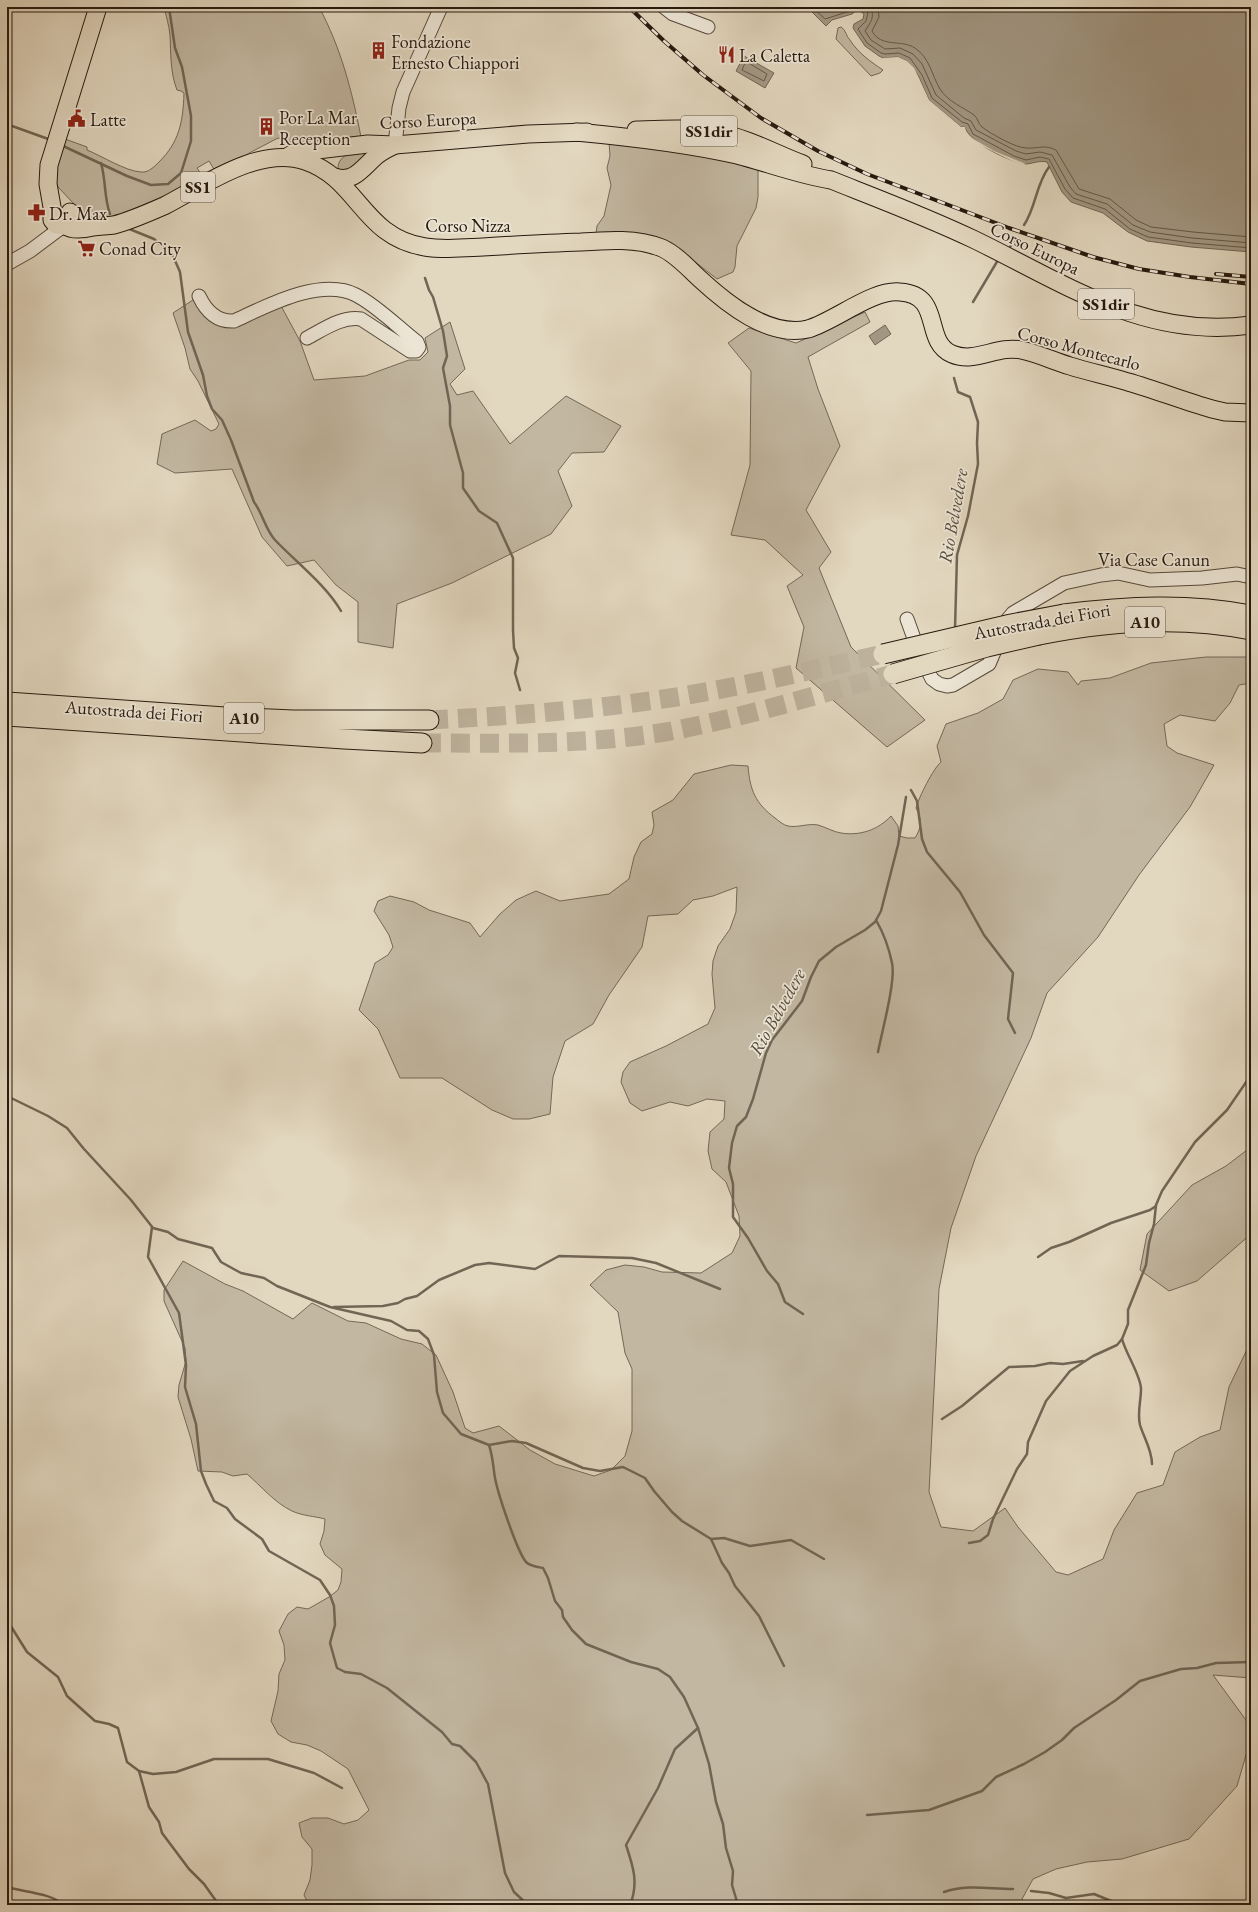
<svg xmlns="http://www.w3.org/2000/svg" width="1258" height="1912" viewBox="0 0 1258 1912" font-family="'EB Garamond',serif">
<rect width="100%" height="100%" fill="#e2d7bf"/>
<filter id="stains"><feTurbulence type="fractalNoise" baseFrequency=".005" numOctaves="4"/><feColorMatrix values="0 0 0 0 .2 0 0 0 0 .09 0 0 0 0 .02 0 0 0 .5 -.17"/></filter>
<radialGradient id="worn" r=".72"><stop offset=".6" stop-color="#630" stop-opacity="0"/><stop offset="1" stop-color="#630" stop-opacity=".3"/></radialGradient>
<g fill="#c2b7a1" stroke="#746858">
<path d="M164,7H319C341,48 352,91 361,137L298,144L278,138L215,171L209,161L197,168L201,174L197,180L174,192L121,214L109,217H92L75,205L58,187L54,176L65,139L87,147V150C102,156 125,171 141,172C148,173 154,167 159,162C179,142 183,123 184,93L181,91L177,90C170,72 171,54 170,35C169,25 166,16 164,7Z"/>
<path d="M841,27C846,30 846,36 850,40C858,53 871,62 883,70L880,73L871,76L836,39L838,28Z"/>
<path d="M609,142L632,144L758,166V197L756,208L737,246L735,267L733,272L717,279L671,243L661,239L596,234L597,226L604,216L611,185L607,168L610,156Z"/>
<path d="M373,149L357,167L338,171C336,152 359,151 373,149Z"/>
<path d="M196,298L218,318L239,319L280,304L300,341L314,380L365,376L409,360H420L428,352L425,338L450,322L465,369L450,384L457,395L473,391L510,444L566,396L621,426L604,452L572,453L558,471L572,506L551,534L452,583L397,604L393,648L358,642V602L336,585L314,560L287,566L262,537L232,469L175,473L157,464L162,434L195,420L211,431L216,429L219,424L198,381L190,369L185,348L173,313Z"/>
<path d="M865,312L870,322L808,357L818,389L840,446L806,510L831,552L819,568L851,647L925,720L887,747L796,668L804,627L787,586L803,575L765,540L731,535L750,465L751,371L728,343L749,328L796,343Z"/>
<path d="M1206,657H1251V683L1239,685L1230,703L1215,721L1180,715L1164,724L1167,746L1177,753L1214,765L1190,807L1139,875L1098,937L1047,993L1031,1038L976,1156L951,1228L939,1289L929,1492L941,1527L973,1531L1005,1508L1018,1527L1056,1572L1068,1575L1103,1559L1114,1530L1137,1493L1163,1485L1175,1452L1200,1437L1220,1430L1229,1387L1251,1341V1678L1213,1675L1246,1720L1251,1738L1237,1786L1189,1839L1122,1859L1087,1862L1056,1869L1033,1879L1022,1899L1025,1905H347L343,1900L334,1905H309L304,1895L310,1880L312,1865V1849L302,1837L299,1823L312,1818H328L344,1824L358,1820L369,1810L348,1769L321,1751L307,1745L291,1742L278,1734L271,1721L278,1691L279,1674L285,1660L284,1645L279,1631L288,1614L297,1607L308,1609L329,1597L338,1590L341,1582L342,1569L325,1555L320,1544L324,1531L325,1519C314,1516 303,1516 292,1511C275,1503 261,1486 247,1474L233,1476L222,1472L198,1471L191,1439L178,1397L179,1385L186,1361L185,1348L164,1301V1290L183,1261L225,1284L243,1291L293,1319L312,1303L348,1321L366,1323L401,1339L422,1344L436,1355L453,1392L465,1428L473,1433L499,1426L530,1450L555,1464L594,1476L611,1470L625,1456L632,1431V1369L625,1353L618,1312L590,1285L606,1270L625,1265L644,1267L662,1272L701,1273L732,1253L740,1236L739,1216L726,1182L712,1169L708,1151L710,1132L724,1119L725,1101L707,1099L688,1106L670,1102L642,1111L630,1103L621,1082L623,1072L630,1062L666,1046L708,1024L715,1008L712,974L713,961L718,946L730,929L736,912L737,887L713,896L693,900L678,914L648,916L642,947L609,995L593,1024L565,1041L553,1077L550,1114L529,1119H513L492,1110L442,1078H400L378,1029L359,1010L375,963L388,955L393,947L389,935L374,911L378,901L390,896L414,902L429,910L470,923L480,937L500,914L516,900L536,891L560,901L609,894L629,879L634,857L641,842L652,834L654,825L652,812L673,800L694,774L731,765L748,766C750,790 755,803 775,818C779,821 783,825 788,826C798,828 808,823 818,825C825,827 834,832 841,833C860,836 878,830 891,816L898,826L899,836L907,838H915C922,827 922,819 916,808C919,797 933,769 941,762L937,746L946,724L978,713L1003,699L1013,680L1038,669L1068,672L1078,685L1081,681L1110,678L1151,663Z"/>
<path d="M1251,1147V1234L1197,1281L1169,1291L1140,1270L1147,1234L1192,1185L1226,1166Z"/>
</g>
<g fill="#a29783" stroke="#716554">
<path d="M807,7H1251V252L1191,247L1147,241L1128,232L1103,213L1071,202L1062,192L1047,162C1039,160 1032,164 1025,164C1010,162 968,142 965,127H961L929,100L919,77L907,61L898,57L883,58L879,56L865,46L853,28L854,24L863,19L864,14L858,9L852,14L832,20L826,26Z"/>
<path d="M744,56L774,73L765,88L736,71Z"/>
<path d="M885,325L891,334L875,345L869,336Z"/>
</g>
<path fill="#e2d7bf" d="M898,57L907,61L914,68L929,100L961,127H965L966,132L970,137L994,151L1026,164L1023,165L1012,161L968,139L963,129L960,128L939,113L927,101L917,78L906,62L898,59L883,60V58Z"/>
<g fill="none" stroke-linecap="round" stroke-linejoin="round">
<g stroke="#645848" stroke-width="1">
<path d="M812,7L825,19L850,11L854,7"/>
<path d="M864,7L868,13L866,21L858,29L867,43L881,53L885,54L899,53L910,58L922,75L932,98L962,122L968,124L973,134L1014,156L1026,160L1040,157L1049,159L1065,189L1073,198L1105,209L1130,229L1148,237L1192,243L1251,248"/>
<path d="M870,7C876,17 870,23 865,31L871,40L885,49L900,48L913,54L922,64L936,95L964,118L971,121L976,130L1016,151L1026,154L1040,152L1052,155L1070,187L1076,194L1107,204L1133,225L1150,232L1192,238L1251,243"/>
<path d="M878,7L879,17L872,31C881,48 901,39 915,48C930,58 932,76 940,89C948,102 963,107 974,115C978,118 978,124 982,127C991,134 1016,148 1026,148C1037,149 1045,144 1056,150L1079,189L1110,199L1136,220L1151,227L1193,232L1251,237"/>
<path d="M747,62L767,74L764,81L742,70L745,63Z"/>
</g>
<g stroke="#716554" stroke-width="2.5">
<path d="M7,127L12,126L51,140"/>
<path d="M61,145L127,176L151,185L168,184L181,173L191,141V116L182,67L175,48L169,7"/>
<path d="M101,163C106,180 104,198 110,214"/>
<path d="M1024,225C1036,207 1036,184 1049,167"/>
<path d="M127,228L154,239L173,256L180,272L188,332L203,375L207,396L212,409L222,420L231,440L254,502C263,514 265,529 275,540C296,562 326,585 341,611"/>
<path d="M1009,248L1017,239"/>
<path d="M425,278L429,290L433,297L443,331L447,356L443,368L450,406V425L463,473V488L479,511L497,523L513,558V630L514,648L518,658L515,673L520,690"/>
<path d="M973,302L998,260"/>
<path d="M954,378L958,392L970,397L978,422L977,443L978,464L968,516L957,555L955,629"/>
<path d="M911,790L917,801L922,839L927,852L960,892L984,935L1013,973L1008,1019L1015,1033"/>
<path d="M876,920C884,934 889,948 892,963C896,981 882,1031 878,1052"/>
<path d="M7,1096L48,1116L67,1128L84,1149L131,1200L153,1228L168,1232L178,1239L212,1248L221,1262L241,1273L264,1278L277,1286L330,1307L391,1321L407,1330L419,1331L428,1339L434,1355L437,1392L443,1413L461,1434L489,1445L512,1441L526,1443L583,1468L600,1471L623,1467L645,1478L654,1491L672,1512L682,1521L711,1539L722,1563L729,1573L735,1586L759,1616L784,1666"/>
<path d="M152,1227L148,1257L179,1313L186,1365L185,1387L196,1424L201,1471L206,1484L214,1501L227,1508L235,1519L262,1539L269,1551L320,1580L330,1595L334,1606L335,1625L330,1643L337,1668L345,1672L361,1674L387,1688L442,1732L452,1744L460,1746L476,1762L488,1784L505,1873L514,1892L528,1905"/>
<path d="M1038,1257L1051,1248L1069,1242L1111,1223L1150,1210L1156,1206"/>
<path d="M334,1307L383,1306L398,1303L405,1299L417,1296L439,1280L475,1265L489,1263L535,1269L559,1256L632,1258L656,1263L720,1289"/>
<path d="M803,1314L785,1302L778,1284L767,1271L748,1238L733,1217V1184L729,1168L732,1143L737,1126L746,1117L753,1099L766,1053L772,1040L802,1001L811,977L819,961L836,947L865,930L875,922L881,911L898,845L906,797"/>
<path d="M1122,1339C1126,1354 1141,1376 1141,1389C1141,1401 1137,1413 1140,1425C1144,1438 1152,1450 1152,1464"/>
<path d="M942,1419L962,1406L1009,1367L1035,1366L1050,1363L1063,1364L1083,1361"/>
<path d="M489,1445C493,1457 493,1466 495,1478C498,1494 517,1551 526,1562C530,1566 537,1567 543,1568L548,1578L555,1601L562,1610L563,1617L572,1630L586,1644L631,1662L658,1669L670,1677L684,1697L698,1728L709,1764L716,1802L723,1824L726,1848L733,1871L732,1885L738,1905"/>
<path d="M711,1539L724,1538L750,1546L791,1540L824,1559"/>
<path d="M969,1543L980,1541L988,1535L993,1519L1017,1469L1027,1454L1028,1442L1046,1401L1070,1371L1093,1356L1117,1345L1122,1339L1128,1324V1310L1146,1265L1149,1243L1154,1224L1156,1205L1162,1191L1195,1142L1227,1110L1251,1075"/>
<path d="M7,1620L27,1652L58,1677L67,1696L95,1721L109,1724L118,1728L127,1762L139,1771L153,1774L176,1772L214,1759H268L314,1773L342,1788"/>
<path d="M139,1771L149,1807L159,1822L162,1833L189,1869L204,1884L219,1905"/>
<path d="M867,1815L929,1810L982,1791L996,1777L1024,1764L1045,1752L1062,1740L1074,1728L1116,1700L1140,1681L1181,1669L1197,1668L1216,1663L1251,1662"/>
<path d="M7,1887C23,1892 52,1893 63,1905"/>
<path d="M1031,1891L1049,1893L1066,1898L1094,1894L1121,1905"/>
<path d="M944,1892C967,1884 989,1889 1013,1889"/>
<path d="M630,1905C639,1883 633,1866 626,1845L658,1788L675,1749L698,1728"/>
</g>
<g stroke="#bdb19c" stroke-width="19" stroke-dasharray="19 10" stroke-linecap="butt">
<path d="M429,720C510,716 590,710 670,698C741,687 812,670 883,654"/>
<path d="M422,743C511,743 604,746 691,727C759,713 826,692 893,674"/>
</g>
<defs>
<g id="minor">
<path d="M664,7L673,14L708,27"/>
<path d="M395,145L399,108L403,92L441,7"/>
<path d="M7,264L30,251L62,227"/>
<path d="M199,296C206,311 217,322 234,321C267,306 320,277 356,295C376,305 399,328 417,342L419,347L416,351H410L361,319C342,316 324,329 307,338"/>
<path d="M907,619L920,655L932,679L939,684L947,686L953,685L989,664L1008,619L1013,613L1064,583L1101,575L1118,573L1150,580L1202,578L1237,574L1251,577"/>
</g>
<g id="major">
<path d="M636,130C664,129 692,127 719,133C748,138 776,154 803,164"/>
<path d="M576,132C630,137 684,143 737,155C768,163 799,175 831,180C879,199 927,217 973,239C1064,283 1145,340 1251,325"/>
<path d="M290,155L300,152L368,144L395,145L528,134L587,132"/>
<path d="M335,177C353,183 362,169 374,158C380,152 387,149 395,145"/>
<path d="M70,212V221L66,226L56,225L52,220V207L48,184L49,165L98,7"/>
<path d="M66,226C73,231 85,229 93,227C100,226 107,226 114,225C130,221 148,213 164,206C203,186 259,145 305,161C359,179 362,237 425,247C444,250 463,248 483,247C515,245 548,243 581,242C608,240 637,238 662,248C677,255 689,269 700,279C727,304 769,338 808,329C835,321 873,289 900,292C944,295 922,341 952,354C975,364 997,345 1021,350C1037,353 1053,361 1070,366C1089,372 1109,376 1128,382C1156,390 1184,401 1212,409L1225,412L1251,413"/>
</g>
<g id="highway">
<path d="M1064,614C1127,606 1188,603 1251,615"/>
<path d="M1039,635C1109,621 1181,616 1251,630"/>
<path d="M7,702L225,717L293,720H429"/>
<path d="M7,716L344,739L422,743"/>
</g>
</defs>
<use href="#minor" stroke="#56493a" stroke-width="15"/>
<use href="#major" stroke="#271a0e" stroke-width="19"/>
<use href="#highway" stroke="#271a0e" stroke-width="21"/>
<use href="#minor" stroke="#ece5d5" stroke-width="13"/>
<use href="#major" stroke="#e2d7bf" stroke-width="17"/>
<use href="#highway" stroke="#e2d7bf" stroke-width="19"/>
<defs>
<g id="rail">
<path d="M629,7L664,41L703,75L761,118L818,151L867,174L1009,228L1093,257L1139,269L1190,277L1251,284"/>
<path d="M1216,274L1251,277"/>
</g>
</defs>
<use href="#rail" stroke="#271a0e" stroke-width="4"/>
<use href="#rail" stroke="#ece5d5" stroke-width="2.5" stroke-dasharray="8" stroke-linecap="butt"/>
<defs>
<g id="highway-bridge">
<path d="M883,654L1011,624L1064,614"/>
<path d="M893,674L987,647L1039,635"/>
</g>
</defs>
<use href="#highway-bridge" stroke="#271a0e" stroke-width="21" stroke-linecap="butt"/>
<use href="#highway-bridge" stroke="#e2d7bf" stroke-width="19"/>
</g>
<defs>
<symbol id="building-bare" viewBox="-9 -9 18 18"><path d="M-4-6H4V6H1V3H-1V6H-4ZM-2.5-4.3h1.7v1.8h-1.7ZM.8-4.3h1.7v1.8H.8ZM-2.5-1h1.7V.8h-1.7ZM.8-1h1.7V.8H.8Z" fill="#8f2418" stroke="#ece5d5" stroke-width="2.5" paint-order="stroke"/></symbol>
<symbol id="restaurant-bare" viewBox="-9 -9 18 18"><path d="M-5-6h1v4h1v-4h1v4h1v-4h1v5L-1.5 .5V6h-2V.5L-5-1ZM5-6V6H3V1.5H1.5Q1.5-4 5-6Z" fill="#8f2418" stroke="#ece5d5" stroke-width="2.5" paint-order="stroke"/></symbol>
<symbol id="civic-bare" viewBox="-9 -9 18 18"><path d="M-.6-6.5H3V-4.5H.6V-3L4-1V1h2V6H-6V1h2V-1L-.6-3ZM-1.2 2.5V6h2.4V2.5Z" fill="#8f2418" stroke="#ece5d5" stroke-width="2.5" paint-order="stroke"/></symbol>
<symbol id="pharmacy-bare" viewBox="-9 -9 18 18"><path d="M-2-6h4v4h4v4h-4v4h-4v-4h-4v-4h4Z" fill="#8f2418" stroke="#ece5d5" stroke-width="2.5" paint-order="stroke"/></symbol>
<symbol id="supermarket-bare" viewBox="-9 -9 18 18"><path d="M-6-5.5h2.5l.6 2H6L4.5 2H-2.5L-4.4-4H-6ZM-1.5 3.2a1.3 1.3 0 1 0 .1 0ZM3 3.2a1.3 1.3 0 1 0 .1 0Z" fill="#8f2418" stroke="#ece5d5" stroke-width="2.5" paint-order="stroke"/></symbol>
</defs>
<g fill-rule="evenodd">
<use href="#building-bare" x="366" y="38" width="25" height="25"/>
<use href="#restaurant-bare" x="714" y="42" width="25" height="25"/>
<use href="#civic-bare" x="64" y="106" width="25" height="25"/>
<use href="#building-bare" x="254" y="114" width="25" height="25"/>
<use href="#pharmacy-bare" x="24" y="200" width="25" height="25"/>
<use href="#supermarket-bare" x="74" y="236" width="25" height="25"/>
</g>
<g text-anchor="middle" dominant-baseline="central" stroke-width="3.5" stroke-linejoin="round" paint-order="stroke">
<g fill="#ece5d5" stroke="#62574a" stroke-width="1">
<rect x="681" y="116" width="56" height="30" rx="3"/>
<rect x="181" y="172" width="34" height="30" rx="3"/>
<rect x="1078" y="289" width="56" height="30" rx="3"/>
<rect x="1125" y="607" width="40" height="30" rx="3"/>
<rect x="224" y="703" width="40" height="30" rx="3"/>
</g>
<g font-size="17" font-weight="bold" fill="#271a0e">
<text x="709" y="131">SS1dir</text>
<text x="198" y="187">SS1</text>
<text x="1106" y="304">SS1dir</text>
<text x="1145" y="622">A10</text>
<text x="244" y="718">A10</text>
</g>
<g font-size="18" fill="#271a0e" stroke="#ece5d5" text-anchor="start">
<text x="391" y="41">Fondazione<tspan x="391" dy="21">Ernesto Chiappori</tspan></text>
<text x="739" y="55">La Caletta</text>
<text x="279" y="117">Por La Mar<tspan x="279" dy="21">Reception</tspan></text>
<text x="90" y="119">Latte</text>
<text x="49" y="213">Dr. Max</text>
<text x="99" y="248">Conad City</text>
</g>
<g font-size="18" fill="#271a0e" stroke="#ece5d5">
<text transform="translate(428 120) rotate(-3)">Corso Europa</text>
<text x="468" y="225">Corso Nizza</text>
<text transform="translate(1035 248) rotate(26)">Corso Europa</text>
<text transform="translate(1079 348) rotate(15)">Corso Montecarlo</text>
<text x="1154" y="559">Via Case Canun</text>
<text transform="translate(1042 621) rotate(-10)">Autostrada dei Fiori</text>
<text transform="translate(134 711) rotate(4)">Autostrada dei Fiori</text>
</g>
<g font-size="19" font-style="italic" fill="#584c3d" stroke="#ece5d5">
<text transform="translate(953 516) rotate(-80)">Rio Belvedere</text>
<text transform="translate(777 1012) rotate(-61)">Rio Belvedere</text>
</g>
</g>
<rect width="1258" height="1912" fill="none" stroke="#e2d7bf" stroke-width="24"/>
<rect x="8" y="8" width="1242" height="1896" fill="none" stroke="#271a0e" stroke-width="2"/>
<rect x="12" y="12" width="1234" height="1888" fill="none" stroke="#271a0e"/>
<rect width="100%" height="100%" filter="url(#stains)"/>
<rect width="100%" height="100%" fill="url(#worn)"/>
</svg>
